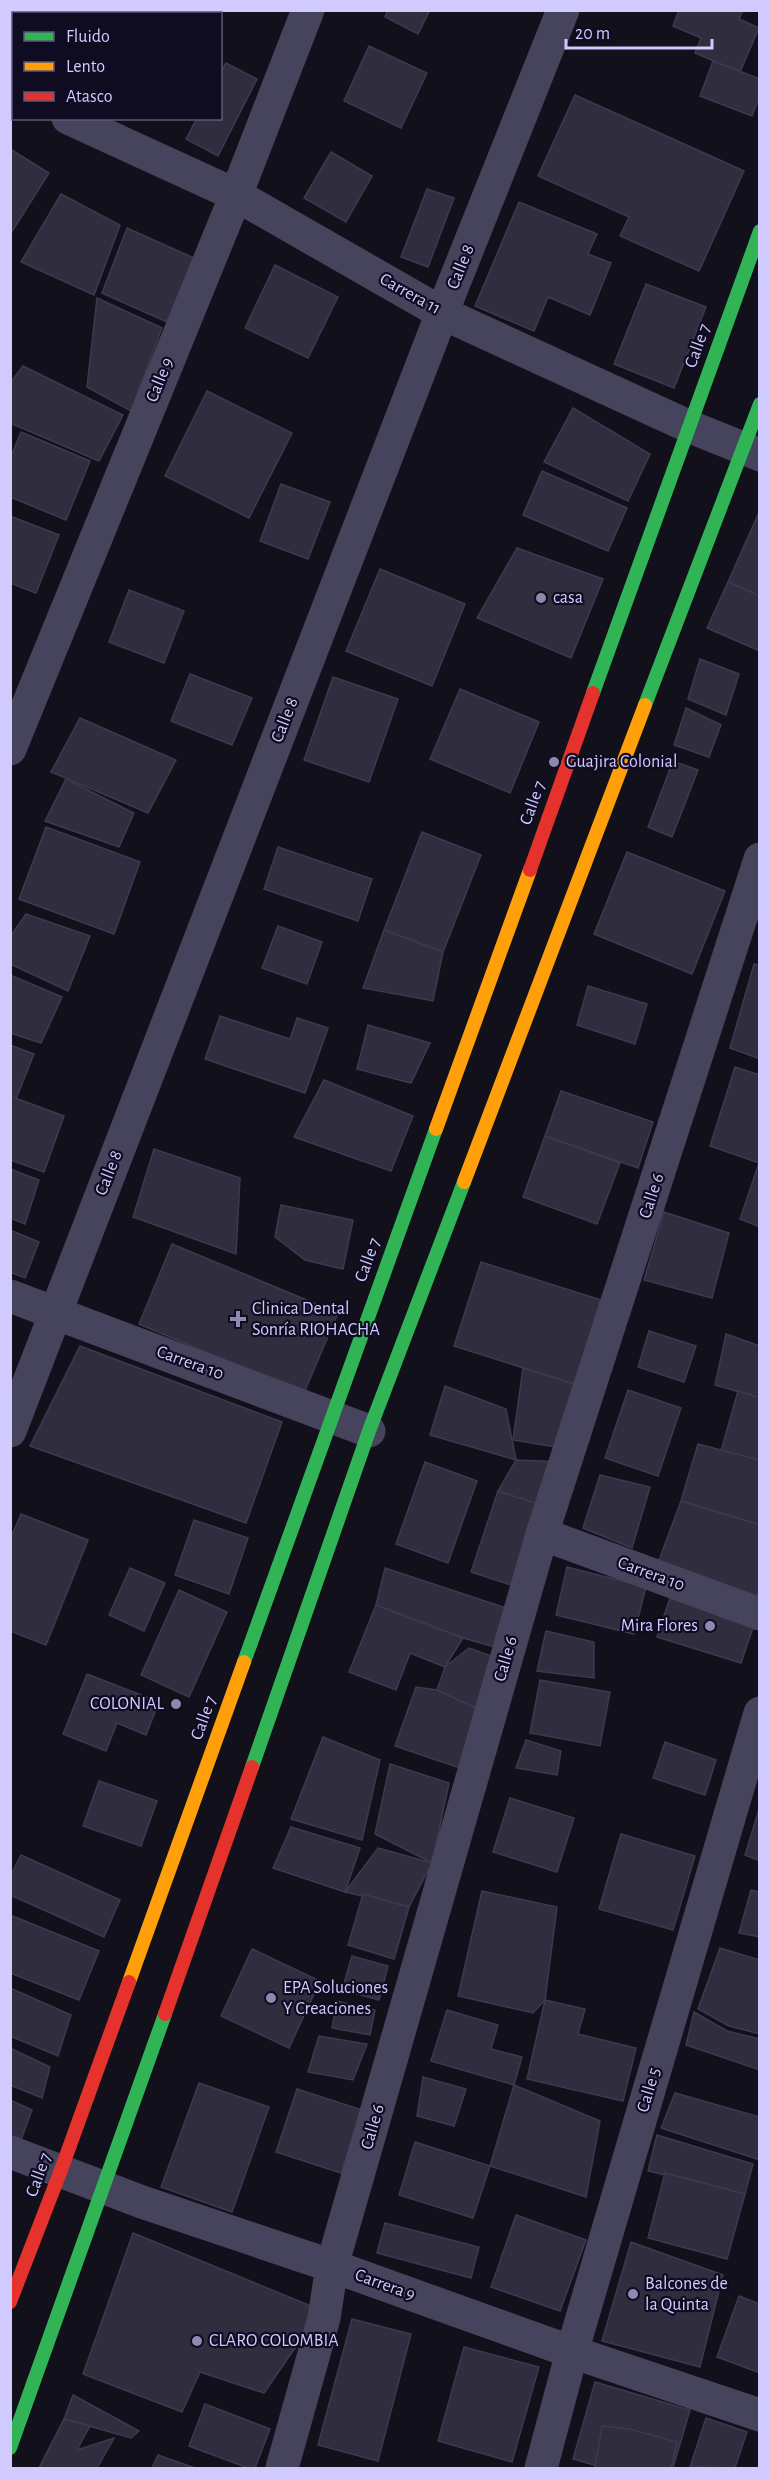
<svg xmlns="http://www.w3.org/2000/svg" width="770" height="2479" viewBox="0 0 770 2479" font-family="'Alegreya Sans',sans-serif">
<rect width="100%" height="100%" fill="#12101b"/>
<g fill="#302d3e" stroke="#3d3950" stroke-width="1.5">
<path d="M116,10H165L164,14H123Z"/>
<path d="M388,10H430L418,34L385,17Z"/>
<path d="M679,10H743L739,19L759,28L740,72L695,53L701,38L673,26Z"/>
<path d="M369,46L427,73L401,128L344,101Z"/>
<path d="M713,61L760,79V95L752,116L700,96Z"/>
<path d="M226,63L257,79L218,156L186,139L197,118H220V73Z"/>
<path d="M575,95L744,171L699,271L620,236L629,217L538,176Z"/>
<path d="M10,149L49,173L10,235Z"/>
<path d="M331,152L372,176L346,222L304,198Z"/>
<path d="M427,189L454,198L428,267L401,257Z"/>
<path d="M61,194L120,225L94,295L21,262Z"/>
<path d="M519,202L597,234L588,254L611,263L590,315L548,297L534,331L475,306Z"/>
<path d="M127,228L194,258L167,322L102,293Z"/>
<path d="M275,265L338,297L308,358L245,328Z"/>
<path d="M646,284L706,307L674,388L614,364Z"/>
<path d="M97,298L162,328L131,411L87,387Z"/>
<path d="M23,366L123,415L99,461L10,423V383Z"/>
<path d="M207,391L292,433L249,518L165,476Z"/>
<path d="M573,408L650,454L628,501L544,462Z"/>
<path d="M21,432L90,461L66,520L10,497V459Z"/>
<path d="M542,471L627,508L608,551L523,515Z"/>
<path d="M281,484L330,502L308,559L260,541Z"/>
<path d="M760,510V596L728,582Z"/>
<path d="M10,516L59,535L36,593L10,583Z"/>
<path d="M517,548L603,579L571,658L477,618Z"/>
<path d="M380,569L465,604L432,686L346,651Z"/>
<path d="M728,582L760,596V651L707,628Z"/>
<path d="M129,590L184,611L164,663L109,642Z"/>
<path d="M700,659L739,674L726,715L688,699Z"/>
<path d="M190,674L252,698L232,745L171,721Z"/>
<path d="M333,677L398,699L369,782L304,760Z"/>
<path d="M460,689L539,722L510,793L430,759Z"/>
<path d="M686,708L721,725L709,757L674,745Z"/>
<path d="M80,718L176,760L148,813L51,772Z"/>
<path d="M673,761L698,770L672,837L648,827Z"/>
<path d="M66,779L134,813L119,847L45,821Z"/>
<path d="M46,827L140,862L114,934L19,899Z"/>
<path d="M422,832L481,855L443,952L384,930Z"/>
<path d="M278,847L372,879L358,921L264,889Z"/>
<path d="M627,852L725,891L692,974L594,934Z"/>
<path d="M26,914L90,936L68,991L10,964V937Z"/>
<path d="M278,926L322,942L307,984L262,968Z"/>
<path d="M384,930L443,952L433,1001L363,988Z"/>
<path d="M754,964L760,965V1059L730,1048Z"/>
<path d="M10,975L62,997L41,1043L10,1033Z"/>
<path d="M588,986L647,1004L635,1044L577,1025Z"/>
<path d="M220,1016L290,1039L297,1018L328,1028L305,1093L205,1059Z"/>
<path d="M368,1025L430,1043L411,1083L357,1069Z"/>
<path d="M10,1045L34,1054L16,1099L10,1096Z"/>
<path d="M735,1067L760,1075L759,1163L710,1146Z"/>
<path d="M324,1080L413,1116L391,1171L294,1137Z"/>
<path d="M561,1091L653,1122L638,1168L545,1136Z"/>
<path d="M10,1096L64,1116L44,1172L10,1160Z"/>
<path d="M545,1136L620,1163L597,1224L523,1197Z"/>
<path d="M154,1149L240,1178L236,1254L133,1217Z"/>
<path d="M759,1163H760V1227L740,1219Z"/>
<path d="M10,1169L39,1180L25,1224L10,1218Z"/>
<path d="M281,1205L353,1220L343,1269L305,1260L275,1237Z"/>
<path d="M664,1212L729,1233L712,1298L644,1280Z"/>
<path d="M10,1230L39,1242L25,1278L10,1272Z"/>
<path d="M172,1244L338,1313L304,1393L139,1324Z"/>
<path d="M481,1262L601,1300L574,1384L454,1346Z"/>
<path d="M649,1331L696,1346L684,1382L638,1367Z"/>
<path d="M726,1334L760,1346V1398L715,1385Z"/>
<path d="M80,1346L282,1422L246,1523L30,1446Z"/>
<path d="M523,1368L574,1384L555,1447L513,1440Z"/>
<path d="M445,1386L506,1409L516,1460L430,1435Z"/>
<path d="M628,1390L681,1408L658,1476L605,1458Z"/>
<path d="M738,1391L760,1398V1460L721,1451Z"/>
<path d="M698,1444L760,1460V1525L681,1501Z"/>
<path d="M516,1460L563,1462L544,1506L498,1491Z"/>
<path d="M425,1462L477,1481L448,1563L396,1544Z"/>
<path d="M600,1475L650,1487L632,1548L583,1528Z"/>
<path d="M498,1491L544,1506L517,1587L471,1572Z"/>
<path d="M681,1501L760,1525V1586L755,1602L655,1571Z"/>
<path d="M21,1514L88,1540L46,1645L10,1631V1540Z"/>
<path d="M194,1520L248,1538L229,1594L175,1575Z"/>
<path d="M567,1567L646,1587L634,1634L556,1615Z"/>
<path d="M130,1568L165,1583L144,1631L109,1615Z"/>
<path d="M385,1568L515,1611L502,1649L463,1638L376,1605Z"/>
<path d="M179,1590L227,1612L189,1697L141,1675Z"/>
<path d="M672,1592L756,1619L741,1663L657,1637Z"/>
<path d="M376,1605L463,1638L445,1667L410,1653L396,1690L349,1672Z"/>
<path d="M546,1631L594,1642V1678L537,1671Z"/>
<path d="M469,1648L494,1657L480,1710L437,1690L445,1667Z"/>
<path d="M87,1674L159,1702L146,1735L117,1723L106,1751L63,1734Z"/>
<path d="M540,1680L610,1692L600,1746L530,1733Z"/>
<path d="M416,1687L437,1690L480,1710L460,1768L395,1746Z"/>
<path d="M323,1737L380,1760L362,1840L291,1819Z"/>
<path d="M526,1740L561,1751L557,1775L516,1768Z"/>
<path d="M665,1742L716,1760L705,1795L653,1778Z"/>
<path d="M390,1764L449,1783L432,1863L375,1834Z"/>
<path d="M99,1781L157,1801L141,1846L83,1826Z"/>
<path d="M510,1798L574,1818L557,1872L493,1852Z"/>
<path d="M760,1806V1861L745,1855Z"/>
<path d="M291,1827L360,1848L345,1892L273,1868Z"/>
<path d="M621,1834L695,1856L673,1930L599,1909Z"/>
<path d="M378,1848L432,1863L409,1907L345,1892Z"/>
<path d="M21,1855L120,1900L104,1937L10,1895V1877Z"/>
<path d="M751,1890L760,1892V1937L739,1933Z"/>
<path d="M482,1891L557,1907L545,2000L533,2013L458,1996Z"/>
<path d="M363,1894L409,1907L394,1959L348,1945Z"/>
<path d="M10,1915L99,1951L79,2000L10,1973Z"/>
<path d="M720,1948L760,1960V2034L729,2026L698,2009Z"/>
<path d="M252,1949L320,1981L289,2048L221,2016Z"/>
<path d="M352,1956L388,1966L379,2000L342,1990Z"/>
<path d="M10,1988L71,2015L58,2056L10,2036Z"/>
<path d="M545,2000L585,2009L578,2034L636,2048L623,2101L527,2079Z"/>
<path d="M337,2001L375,2010L370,2035L332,2028Z"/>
<path d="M447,2010L498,2025L491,2049L522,2057L514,2085L431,2061Z"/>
<path d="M694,2012L727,2031L760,2039V2070L686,2045Z"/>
<path d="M319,2036L367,2044L353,2080L308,2072Z"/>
<path d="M10,2048L50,2067L42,2098L10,2085Z"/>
<path d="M423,2077L466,2089L454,2126L417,2116Z"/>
<path d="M199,2083L269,2107L232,2212L161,2187Z"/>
<path d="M514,2085L600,2121L586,2197L490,2166Z"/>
<path d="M297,2089L362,2110L341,2173L276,2152Z"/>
<path d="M675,2093L760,2117V2160L661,2128Z"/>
<path d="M10,2100L32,2110L18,2148L10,2145Z"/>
<path d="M657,2135L753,2164L745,2194L648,2171Z"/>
<path d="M415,2142L490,2166L473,2218L399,2195Z"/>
<path d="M665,2173L745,2194L727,2259L648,2238Z"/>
<path d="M516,2215L586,2240L560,2311L491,2287Z"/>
<path d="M385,2223L479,2247L471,2278L377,2253Z"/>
<path d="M133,2233L321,2310L264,2393L200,2372L182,2412L83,2374Z"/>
<path d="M631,2242L723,2275L700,2367L602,2341Z"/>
<path d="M739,2296L760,2304V2373L717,2357Z"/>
<path d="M352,2319L411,2334L378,2461L318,2445Z"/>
<path d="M464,2347L539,2367L512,2462L438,2441Z"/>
<path d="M595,2382L690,2410L673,2468H604L573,2459Z"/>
<path d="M73,2395L139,2431L131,2438L64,2419Z"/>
<path d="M205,2404L270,2429L255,2468H248L189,2446Z"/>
<path d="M706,2418L747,2432L735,2468L690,2467Z"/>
<path d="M64,2419L90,2426L77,2450L114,2438L97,2468H39Z"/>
<path d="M602,2426L629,2429L677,2442L671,2468H595Z"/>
<path d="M158,2455L195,2468H152Z"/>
</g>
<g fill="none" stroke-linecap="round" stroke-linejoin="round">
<g stroke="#45445c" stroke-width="33">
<path d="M10,92L14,94"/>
<path d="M68,118L236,195L442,313L688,426L760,455"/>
<path d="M10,749L236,195L308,10"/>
<path d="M10,1296L369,1431"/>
<path d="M10,1431L442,313L563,10"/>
<path d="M542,1534L760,1614"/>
<path d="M10,2152L142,2202L332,2266L572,2352L760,2415"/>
<path d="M282,2468L324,2318L332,2266L542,1534L760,859"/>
<path d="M541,2468L572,2352L760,1713"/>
</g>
<g stroke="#30b455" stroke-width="14">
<path d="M593,693L760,231"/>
<path d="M645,705L760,404"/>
<path d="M244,1662L436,1129"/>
<path d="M252,1767L369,1431L464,1182"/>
<path d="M10,2448L165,2014"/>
</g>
<g stroke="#ff9f0a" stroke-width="14">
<path d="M436,1129L530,870"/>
<path d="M464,1182L645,705"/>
<path d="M129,1982L244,1662"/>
</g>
<g stroke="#e5322d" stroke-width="14">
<path d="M530,870L593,693"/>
<path d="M165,2014L252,1767"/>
<path d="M10,2302L61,2170L129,1982"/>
</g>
</g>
<g fill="#8e89af" stroke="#0f0b20" stroke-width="2">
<circle cx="541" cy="598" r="6"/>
<circle cx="554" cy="762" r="6"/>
<path d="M235 1310h6v6h6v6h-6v6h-6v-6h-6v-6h6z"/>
<circle cx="710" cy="1626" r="6"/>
<circle cx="176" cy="1704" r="6"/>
<circle cx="271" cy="1998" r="6"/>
<circle cx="633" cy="2294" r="6"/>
<circle cx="197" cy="2341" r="6"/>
</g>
<g text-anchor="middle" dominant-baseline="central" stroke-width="4.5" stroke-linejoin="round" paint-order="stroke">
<g font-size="18" fill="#d0caff" stroke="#0f0b20">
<text transform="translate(461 267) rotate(-68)">Calle 8</text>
<text transform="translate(410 294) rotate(29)">Carrera 11</text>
<text transform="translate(698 346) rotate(-70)">Calle 7</text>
<text transform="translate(160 380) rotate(-68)">Calle 9</text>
<text transform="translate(285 720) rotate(-69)">Calle 8</text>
<text transform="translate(533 803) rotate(-70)">Calle 7</text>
<text transform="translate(109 1173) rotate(-69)">Calle 8</text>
<text transform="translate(652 1196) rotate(-72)">Calle 6</text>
<text transform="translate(368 1260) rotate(-70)">Calle 7</text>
<text transform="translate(190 1363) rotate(20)">Carrera 10</text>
<text transform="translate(651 1574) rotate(20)">Carrera 10</text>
<text transform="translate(506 1659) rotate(-74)">Calle 6</text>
<text transform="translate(204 1718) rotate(-70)">Calle 7</text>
<text transform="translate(649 2090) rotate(-74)">Calle 5</text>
<text transform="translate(373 2127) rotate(-74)">Calle 6</text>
<text transform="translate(39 2175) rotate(-70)">Calle 7</text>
<text transform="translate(385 2285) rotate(20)">Carrera 9</text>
</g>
<g font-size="18" fill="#d0caff" stroke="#0f0b20" text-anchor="start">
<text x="553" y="598">casa</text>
<text x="566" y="762">Guajira Colonial</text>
<text x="252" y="1309">Clinica Dental<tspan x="252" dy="21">Sonría RIOHACHA</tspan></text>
<text x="698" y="1626" text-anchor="end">Mira Flores</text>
<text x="164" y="1704" text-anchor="end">COLONIAL</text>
<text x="283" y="1988">EPA Soluciones<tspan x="283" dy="21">Y Creaciones</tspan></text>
<text x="645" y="2284">Balcones de<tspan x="645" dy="21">la Quinta</tspan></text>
<text x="209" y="2341">CLARO COLOMBIA</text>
</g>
</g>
<rect width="770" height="2479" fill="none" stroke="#d0caff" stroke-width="24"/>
<rect x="12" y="12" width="210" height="108" fill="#0f0b20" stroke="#5c5779" stroke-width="1.5"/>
<rect x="24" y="32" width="30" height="9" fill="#30b455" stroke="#5c5779" stroke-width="1.5"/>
<text x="66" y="42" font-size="18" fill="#d0caff">Fluido</text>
<rect x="24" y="62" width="30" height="9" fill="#ff9f0a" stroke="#5c5779" stroke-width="1.5"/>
<text x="66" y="72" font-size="18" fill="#d0caff">Lento</text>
<rect x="24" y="92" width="30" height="9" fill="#e5322d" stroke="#5c5779" stroke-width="1.5"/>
<text x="66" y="102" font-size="18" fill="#d0caff">Atasco</text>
<path d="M566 39v9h146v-9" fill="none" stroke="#d0caff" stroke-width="3"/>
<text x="575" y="39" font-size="18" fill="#d0caff" stroke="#0f0b20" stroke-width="4.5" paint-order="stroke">20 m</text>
</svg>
